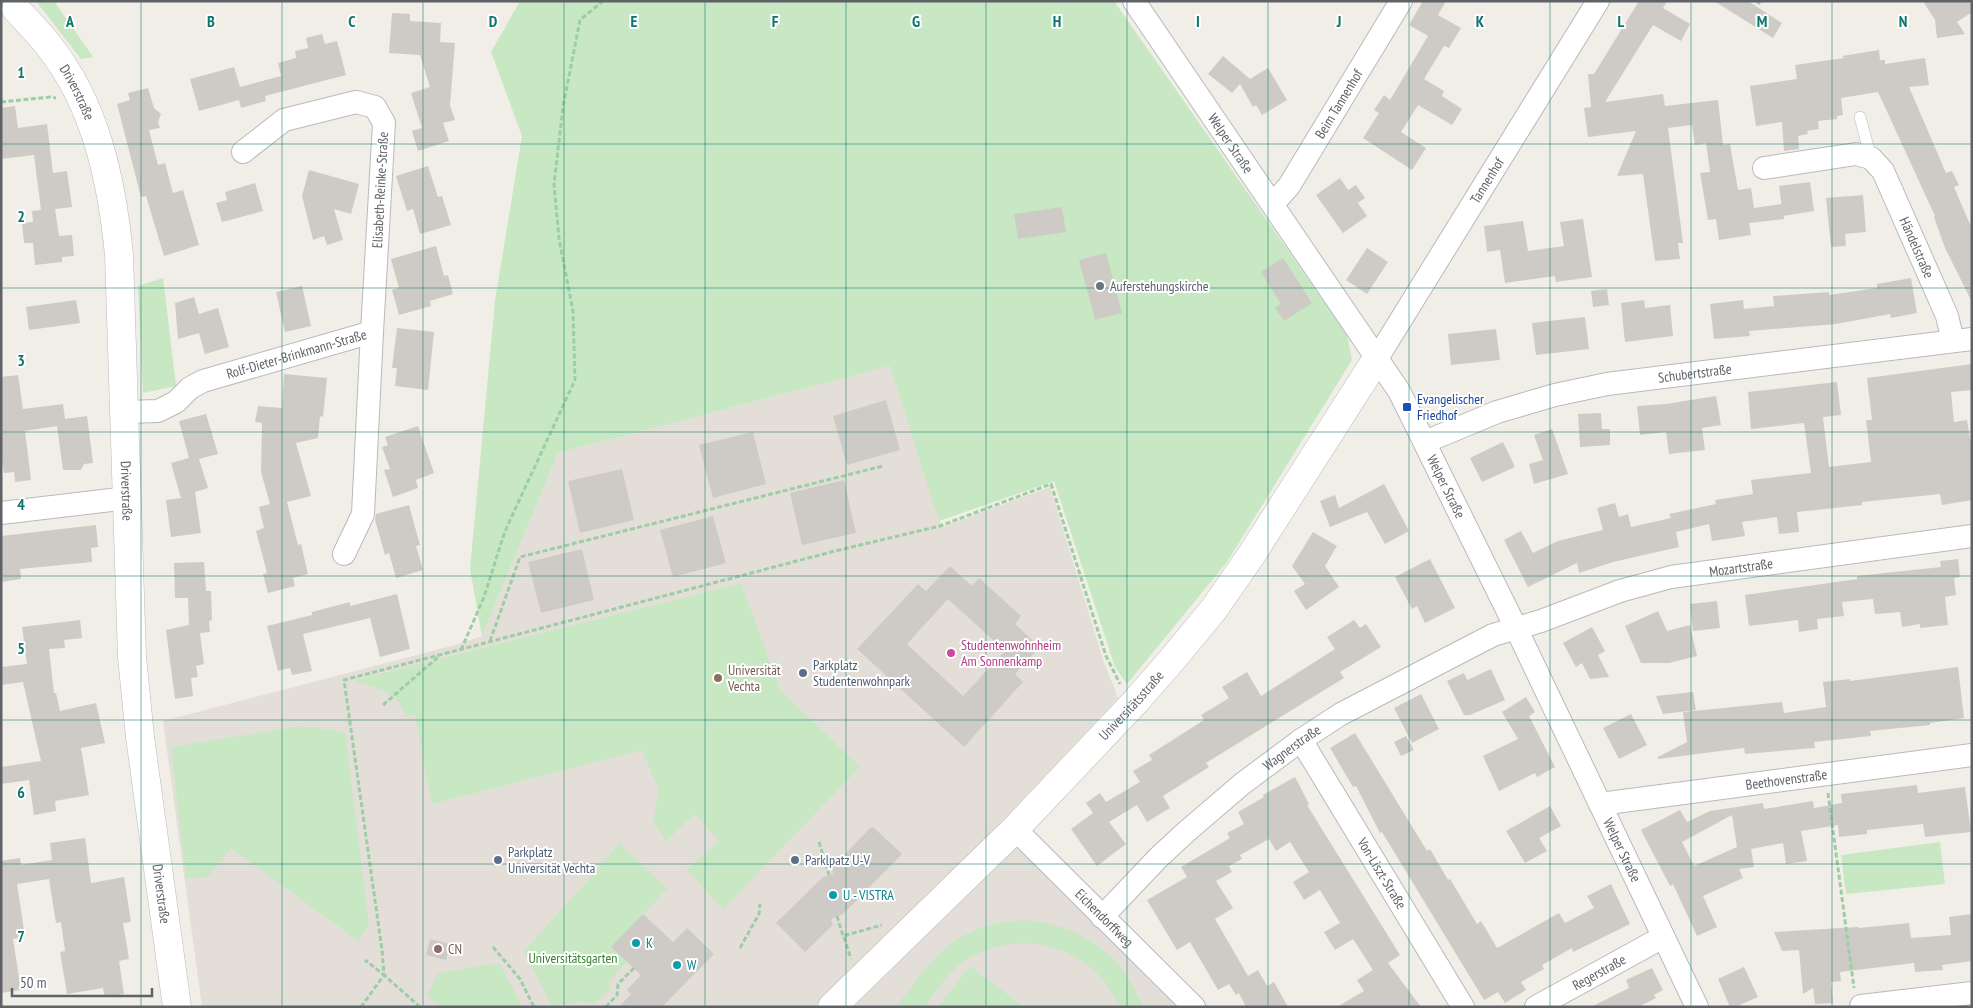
<svg xmlns="http://www.w3.org/2000/svg" width="1973" height="1008" viewBox="0 0 1973 1008" font-family="'PT Sans Narrow',sans-serif">
<rect width="100%" height="100%" fill="#f1eee7"/>
<path fill="#e3dfd8" d="M890,366L942,527L1050,487L1103,659L1118,698L995,829L1054,881L1180,1007H202L163,721L459,644L482,636L558,453Z"/>
<g fill="#c7e8c3">
<path d="M36,1H54L93,57L81,59Z"/>
<path d="M520,1H1114L1347,335L1352,360L1227,562L1127,684L1115,667L1054,481L939,521L890,366L558,453L482,636L470,569L495,301L522,136L491,52Z"/>
<path d="M163,278L176,386L143,393L138,286Z"/>
<path d="M741,583L780,690L860,767L723,909L687,870L719,841L695,814L666,841L653,821L659,791L642,750L432,804L415,715L406,717C397,691 382,690 359,683L356,680Z"/>
<path d="M302,726L345,732L369,926L358,941L231,848L208,877L186,878L171,747Z"/>
<path d="M1940,842L1945,884L1846,894L1841,855Z"/>
<path d="M619,843L667,889L612,947L627,962L609,981V990L596,1003L579,1002L552,1006L524,951L591,877Z"/>
<path d="M1024,920C1082,925 1121,952 1143,1007H1119C1095,946 1018,925 965,961C948,972 937,991 925,1007H896C936,955 953,925 1024,920Z"/>
<path d="M499,963L523,1007H440L427,995L438,973Z"/>
<path d="M970,966L1024,1007H938Z"/>
</g>
<g fill="#cecbc6" fill-rule="evenodd">
<path d="M1423,1H1446L1438,15L1461,28L1449,48L1444,46L1424,79L1444,91L1442,96L1462,109L1452,125L1418,105L1401,132L1426,148L1412,170L1363,138L1379,113L1374,110L1384,95L1390,100L1428,36L1409,25Z"/>
<path d="M1639,1H1667L1663,8L1690,24L1681,41L1653,25L1605,102L1663,94L1665,106L1718,100L1723,145L1730,144L1738,190L1751,188L1754,208L1782,204L1784,219L1749,223L1751,235L1719,240L1716,219L1708,220L1700,173L1710,172L1706,143L1695,145L1692,125L1668,128L1683,243H1678L1680,259L1655,261L1643,174L1617,176L1636,131L1588,137L1584,108L1591,107L1588,74H1594Z"/>
<path d="M1714,1H1748L1782,23L1773,38Z"/>
<path d="M1923,1H1972V12L1957,22L1965,34L1937,38L1935,20Z"/>
<path d="M392,13L410,14V21L441,23L440,42L455,43L450,105L455,120L443,123L449,141L418,151L412,131L422,128L411,93L430,87L420,55L389,53Z"/>
<path d="M322,34L325,44L337,41L346,75L265,96L266,101L241,108L239,100L199,111L190,79L234,67L240,87L281,76L278,63L296,58L295,51L308,48L306,38Z"/>
<path d="M1879,50L1880,60H1885V64L1925,58L1929,85L1909,87L1946,173L1952,171L1959,185L1954,187L1972,229V302L1945,248L1934,217L1935,216L1878,92L1841,98L1843,115L1837,116V119L1818,121L1819,129L1807,131L1808,134L1798,136L1799,149L1784,151L1782,122L1756,126L1750,86L1797,79L1795,65L1844,58L1842,56Z"/>
<path d="M1223,56L1250,79L1268,68L1287,100L1262,115L1256,105L1253,107L1240,84L1232,93L1208,74Z"/>
<path d="M148,88L154,108L161,114L158,122L160,128L149,130L158,165L165,163L173,193L183,190L199,245L164,256L146,196L141,197L117,104L130,100L128,93Z"/>
<path d="M15,106L18,128L47,124L53,173L67,171L72,207L55,209L59,236L72,235L74,256L62,257V262L35,265L33,243H24L22,223L33,222L32,211L41,210L34,155L1,159V108Z"/>
<path d="M428,166L438,197L442,196L451,225L420,234L413,209L407,211L396,176Z"/>
<path d="M309,170L359,184L351,214L334,209L343,240L327,245L324,236L313,240L302,196Z"/>
<path d="M1340,178L1348,190L1356,185L1365,198L1358,203L1367,216L1343,233L1316,195Z"/>
<path d="M1810,182L1814,211L1783,216L1779,186Z"/>
<path d="M255,183L263,211L222,222L216,203L227,200L225,192Z"/>
<path d="M1863,195L1866,232L1845,234L1846,246L1831,247L1826,198Z"/>
<path d="M1062,207L1066,232L1018,239L1014,214Z"/>
<path d="M1583,219L1592,277L1556,282L1555,276L1505,283L1500,250L1487,252L1484,226L1523,221L1528,251L1564,246L1560,222Z"/>
<path d="M436,246L444,276L448,275L453,294L430,301L431,306L399,315L392,290L399,288L391,259Z"/>
<path d="M1367,248L1388,262L1367,294L1346,280Z"/>
<path d="M1106,253L1122,313L1095,320L1079,260Z"/>
<path d="M1283,258L1312,303L1284,321L1275,308L1281,304L1261,272Z"/>
<path d="M1911,278L1917,313L1891,318L1890,314L1836,324L1749,331L1750,336L1714,339L1710,304L1743,300L1744,309L1774,306L1773,296L1829,292V295L1877,288V284Z"/>
<path d="M302,286L311,326L285,332L276,292Z"/>
<path d="M1607,289L1609,305L1593,307L1591,291Z"/>
<path d="M194,297L199,314L218,308L229,347L205,354L199,333L178,339L175,303Z"/>
<path d="M76,300L80,323L29,330L26,307Z"/>
<path d="M1644,300L1645,308L1670,305L1673,336L1625,342L1621,303Z"/>
<path d="M1585,317L1589,349L1536,355L1532,323Z"/>
<path d="M397,328L434,332L428,390L395,386L397,368H392Z"/>
<path d="M1496,329L1500,360L1451,365L1448,334Z"/>
<path d="M1972,364V390L1951,392L1954,422L1967,420L1972,451V500L1942,505L1940,494L1862,502V505L1797,512L1799,532L1779,534L1777,517L1742,522L1745,536L1712,541L1709,524L1676,532L1679,547L1613,562L1579,573L1577,563L1528,587L1504,540L1521,531L1533,553L1558,541L1603,530L1597,508L1615,503L1619,517L1628,514L1631,527L1671,518L1669,514L1716,504L1715,500L1753,494L1751,480L1811,473L1804,423L1751,429L1748,392L1837,382L1841,415L1823,417L1829,467L1871,462L1866,420H1872L1867,378Z"/>
<path d="M284,374L327,378L323,417L320,416L318,438L296,443L311,496L287,502L298,545L301,544L308,574L293,578L295,586L268,593L263,574L267,573L256,531L264,528L259,507L270,504L261,472L262,423L255,422L258,406L282,408Z"/>
<path d="M18,375L23,409L63,404L65,419L87,416L93,463L84,464L81,470H63L57,426L25,431L31,480L15,482L14,472L4,473L1,451V377Z"/>
<path d="M1716,396L1721,425L1702,428L1705,450L1669,454L1666,432L1640,435L1637,406L1666,404Z"/>
<path d="M886,400L900,450L847,465L833,416Z"/>
<path d="M1601,413L1602,429H1610V445L1580,447L1578,414Z"/>
<path d="M206,414L218,454L199,459L208,488L195,492L201,533L171,537L166,500L181,498L171,463L189,458L179,421Z"/>
<path d="M418,426L434,473L416,480L418,488L393,497L384,470L390,469L382,447L388,445L385,437Z"/>
<path d="M1552,429L1568,474L1534,484L1529,464L1543,460L1534,435Z"/>
<path d="M753,432L766,484L713,498L699,445Z"/>
<path d="M1503,442L1515,467L1482,482L1470,458Z"/>
<path d="M622,469L634,520L580,533L568,481Z"/>
<path d="M844,480L856,533L802,545L790,493Z"/>
<path d="M1384,484L1409,531L1385,544L1367,512L1330,527L1320,501L1335,495L1339,508Z"/>
<path d="M409,505L420,545L416,546L423,570L396,578L389,553L385,555L375,520L376,514Z"/>
<path d="M713,516L726,563L673,577L660,530Z"/>
<path d="M96,525L98,547L91,548L92,562L20,569L21,579L1,582V536Z"/>
<path d="M1313,532L1337,546L1325,566L1339,587L1306,610L1294,591L1305,584L1292,566Z"/>
<path d="M582,549L594,600L541,613L528,562Z"/>
<path d="M1430,559L1455,608L1425,623L1417,606L1412,609L1395,577Z"/>
<path d="M1958,559L1960,577L1954,578L1956,595L1945,597L1948,625L1920,628V624L1902,627L1900,612L1875,614L1873,599L1842,602L1844,616L1817,619L1818,629L1799,632L1798,620L1749,626L1745,595L1857,579V576L1941,567L1940,561Z"/>
<path d="M204,562L206,591H211L212,620L209,621L210,632L200,633L204,664L196,666L198,677L191,678L193,696L175,699L166,630L189,625L188,598H175L174,563Z"/>
<path d="M950,566L972,586L979,578L1021,616L1015,624L1040,647L1015,674L1023,682L964,747L857,649L918,584L926,591ZM948,599L1005,651L963,696L907,644Z"/>
<path d="M397,594L410,649L380,657L370,618L303,634L312,671L292,675L290,668L278,671L267,626L312,615V612L350,602V606Z"/>
<path d="M1717,601L1720,628L1693,631L1690,604Z"/>
<path d="M1658,611L1667,631L1690,625L1697,656L1669,663H1641L1625,626Z"/>
<path d="M80,620L82,638L64,640L65,648L49,649L54,693H56L60,711L96,703L105,743L81,748L89,795L55,801L56,811L34,815L29,780L1,784V767L41,761L23,682L1,685V667L27,664L22,627Z"/>
<path d="M1354,620L1360,628L1366,624L1381,647L1340,672L1344,678L1206,763L1209,767L1163,796L1170,808L1147,822L1137,805L1109,822L1126,844L1097,866L1071,829L1093,813L1086,803L1100,793L1106,802L1140,782L1133,771L1152,760L1149,755L1204,720L1201,715L1229,698L1222,687L1247,672L1261,696L1335,649L1327,637Z"/>
<path d="M1592,627L1605,651L1598,655L1609,677L1590,679L1582,663L1576,667L1563,643Z"/>
<path d="M1958,667L1964,718L1930,723V725L1870,731L1871,736L1814,742L1815,748L1802,749L1745,754L1744,748L1658,759V757L1687,742L1683,712L1782,702L1784,713L1826,707L1823,682L1850,679V681Z"/>
<path d="M1491,669L1505,700L1470,715H1464L1447,681L1464,673L1467,680Z"/>
<path d="M1693,692L1696,710L1663,714L1656,696Z"/>
<path d="M1421,694L1439,729L1412,743L1394,708Z"/>
<path d="M1526,697L1535,712L1529,716L1555,767L1537,777L1535,773L1499,791L1483,756L1518,739L1502,712Z"/>
<path d="M1631,714L1647,745L1619,759L1603,728Z"/>
<path d="M1355,733L1427,851L1430,849L1448,880L1450,879L1477,924L1481,921L1497,948L1559,913L1565,923L1594,908L1587,896L1611,884L1630,924L1573,952L1572,948L1542,965L1544,969L1521,982L1526,990L1505,1003L1498,992L1484,1000L1382,832L1380,833L1356,786L1353,787L1330,748Z"/>
<path d="M1406,736L1414,750L1401,756L1394,742Z"/>
<path d="M1295,777L1309,804L1307,805L1400,955L1388,963L1421,1007H1337L1364,991L1357,980L1373,970L1353,939L1335,950L1324,932L1340,923L1320,890L1304,900L1293,882L1309,872L1290,842L1276,851L1269,839L1240,855L1242,859L1229,866L1232,872L1216,881L1233,908L1215,919L1248,976L1258,970L1267,986L1274,982L1288,1007H1246L1239,993L1236,995L1229,984L1218,990L1190,942L1177,950L1147,900L1187,877L1181,867L1230,838L1227,833L1244,824L1238,812L1264,797L1263,795Z"/>
<path d="M1917,785L1918,793L1965,787L1971,832L1925,837L1923,824L1867,830V834L1839,837L1838,825L1801,831L1807,861L1786,864L1783,843L1751,849L1754,867L1739,869L1743,878L1703,896L1717,927L1697,936L1673,884L1670,886L1641,830L1680,810L1687,822L1710,811L1763,803L1764,809L1813,801L1814,808L1842,803L1841,794ZM1732,815L1737,847L1694,866L1682,842Z"/>
<path d="M1550,806L1561,826L1539,838L1547,851L1525,863L1506,831Z"/>
<path d="M873,827L902,854L843,914L831,919L833,925L805,952L776,923L823,877L833,874L832,868L870,828Z"/>
<path d="M85,838L91,883L124,877L131,922L123,923L129,959L119,961L124,994L105,997L103,988L67,994L60,952L65,951L61,922L56,923L49,879L17,884L25,937L13,939L21,990L1,993V861L20,858L21,865L52,860L50,843Z"/>
<path d="M643,914L673,942L687,928L714,954L662,1007H619L631,994L627,990L641,975L611,947Z"/>
<path d="M1972,914V961L1942,965L1943,970L1915,972L1914,963L1840,972L1841,981L1831,982L1833,1003L1815,1004L1813,988L1803,994L1799,950L1782,951L1774,932L1858,927L1859,928L1909,923L1911,938L1951,935L1949,917Z"/>
<path d="M430,939L450,944L446,960L426,955Z"/>
<path d="M1744,967L1758,997L1735,1007H1730L1718,979Z"/>
<path d="M1652,968L1663,990L1654,995L1656,998L1638,1007H1591L1629,988L1626,980Z"/>
</g>
<g fill="none" stroke-linecap="round" stroke-linejoin="round">
<defs>
<path id="service" d="M1860,117L1871,158"/>
<g id="minor">
<path id="s1" d="M1134,1L1399,391L1516,628L1697,1007"/>
<path d="M243,152L284,120L356,102L375,107L384,123L372,332"/>
<path id="s2" d="M1764,168L1856,154L1871,158L1883,171L1947,316L1953,341"/>
<path id="s3" d="M1273,204L1289,186L1401,1"/>
<path id="s4" d="M1376,360L1598,1"/>
<path id="s5" d="M125,412L158,411L176,402L190,388L203,381L372,332L363,514L344,554"/>
<path id="s6" d="M1425,442L1497,412L1555,395L1607,384L1972,339"/>
<path d="M1,513L128,498"/>
<path id="s7" d="M1301,740L1463,1007"/>
<path id="s8" d="M1600,804L1972,755"/>
<path id="s9" d="M1015,829L1194,1007"/>
<path id="s10" d="M1102,917L1158,858L1186,832L1242,784L1301,740L1341,714L1493,635L1541,621L1620,591L1671,577L1972,536"/>
<path d="M1861,1006L1972,993"/>
<path id="s11" d="M1536,1007L1663,937"/>
</g>
<g id="tertiary">
<path id="s12" d="M16,9C27,21 39,33 49,46C96,105 112,182 119,255L132,657L140,737L177,1007"/>
<path id="s13" d="M832,1007L1015,829L1136,701L1171,661L1214,609L1252,554L1376,360"/>
</g>
</defs>
<use href="#service" stroke="#b7babd" stroke-width="12"/>
<use href="#minor" stroke="#b7babd" stroke-width="24"/>
<use href="#tertiary" stroke="#b7babd" stroke-width="29"/>
<g stroke="#9dcda5" stroke-width="3" stroke-dasharray="5 2.5" stroke-linecap="butt">
<path d="M1756,1L1762,5"/>
<path d="M1,102L50,97L56,98"/>
<path d="M490,641L520,557L883,466"/>
<path d="M461,650L484,597L505,531L575,380L573,311L559,239L554,184L563,107L580,20L603,1"/>
<path d="M383,705L438,657"/>
<path d="M1828,793L1854,988"/>
<path d="M819,842L829,875"/>
<path d="M837,916L843,936L882,925"/>
<path d="M844,937L851,959"/>
<path d="M493,947L520,979L534,1007"/>
<path d="M740,948L759,914L760,904"/>
<path d="M361,1007L384,975L365,960"/>
<path d="M420,1007L384,975L382,950L344,680L835,551L940,526L1051,484L1106,656L1120,684"/>
<path d="M606,1007L617,995L618,984L634,968"/>
</g>
<use href="#service" stroke="#fff" stroke-width="11"/>
<use href="#minor" stroke="#fff" stroke-width="22"/>
<use href="#tertiary" stroke="#fff" stroke-width="28"/>
</g>
<path fill="none" stroke="#0f766e" stroke-width="1" stroke-opacity="0.55" d="M141,1V1007M282,1V1007M423,1V1007M564,1V1007M705,1V1007M846,1V1007M986,1V1007M1127,1V1007M1268,1V1007M1409,1V1007M1550,1V1007M1691,1V1007M1832,1V1007M1,144H1972M1,288H1972M1,432H1972M1,576H1972M1,720H1972M1,864H1972"/>
<circle fill="#6b7280" stroke="#fff" stroke-width="2" cx="1100" cy="286" r="5"/>
<rect fill="#1a4fb4" stroke="#fff" stroke-width="2" x="1402" y="402" width="10" height="10" rx="2.5"/>
<circle fill="#d1479c" stroke="#fff" stroke-width="2" cx="951" cy="653" r="5"/>
<g fill="#5c6f8a" stroke="#fff" stroke-width="2">
<circle cx="803" cy="673" r="5"/>
<circle cx="498" cy="860" r="5"/>
<circle cx="795" cy="860" r="5"/>
</g>
<g fill="#8d6e63" stroke="#fff" stroke-width="2">
<circle cx="718" cy="678" r="5"/>
<circle cx="438" cy="949" r="5"/>
</g>
<g fill="#0f9aa8" stroke="#fff" stroke-width="2">
<circle cx="833" cy="895" r="5"/>
<circle cx="636" cy="943" r="5"/>
<circle cx="677" cy="965" r="5"/>
</g>
<g text-anchor="middle" dominant-baseline="central" stroke-width="4" stroke-linejoin="round" paint-order="stroke">
<g font-size="14" fill="#5e6367" stroke="#fff">
<text stroke="none"><textPath href="#s12" startOffset="104">Driverstraße</textPath></text>
<text stroke="none"><textPath href="#s3" startOffset="120">Beim Tannenhof</textPath></text>
<text stroke="none"><textPath href="#s1" startOffset="172">Welper Straße</textPath></text>
<text stroke="none"><textPath href="#s4" startOffset="211">Tannenhof</textPath></text>
<text transform="translate(380 190) rotate(-87)">Elisabeth-Reinke-Straße</text>
<text stroke="none"><textPath href="#s2" startOffset="210">Händelstraße</textPath></text>
<text stroke="none"><textPath href="#s5" startOffset="185">Rolf-Dieter-Brinkmann-Straße</textPath></text>
<text stroke="none"><textPath href="#s6" startOffset="280">Schubertstraße</textPath></text>
<text stroke="none"><textPath href="#s1" startOffset="578">Welper Straße</textPath></text>
<text stroke="none"><textPath href="#s12" startOffset="509">Driverstraße</textPath></text>
<text stroke="none"><textPath href="#s10" startOffset="744">Mozartstraße</textPath></text>
<text stroke="none"><textPath href="#s13" startOffset="425">Universitätsstraße</textPath></text>
<text stroke="none"><textPath href="#s10" startOffset="255">Wagnerstraße</textPath></text>
<text stroke="none"><textPath href="#s8" startOffset="188">Beethovenstraße</textPath></text>
<text stroke="none"><textPath href="#s1" startOffset="982">Welper Straße</textPath></text>
<text stroke="none"><textPath href="#s7" startOffset="156">Von-Liszt-Straße</textPath></text>
<text stroke="none"><textPath href="#s12" startOffset="914">Driverstraße</textPath></text>
<text stroke="none"><textPath href="#s9" startOffset="126">Eichendorffweg</textPath></text>
<text stroke="none"><textPath href="#s11" startOffset="72">Regerstraße</textPath></text>
</g>
<g font-size="14" fill="#5b616d" stroke="#fff" text-anchor="start">
<text x="1110" y="286">Auferstehungskirche</text>
</g>
<g font-size="14" fill="#164399" stroke="#fff" text-anchor="start">
<text x="1417" y="399">Evangelischer<tspan x="1417" dy="16">Friedhof</tspan></text>
</g>
<g font-size="14" fill="#b23c85" stroke="#fff" text-anchor="start">
<text x="961" y="645">Studentenwohnheim<tspan x="961" dy="16">Am Sonnenkamp</tspan></text>
</g>
<g font-size="14" fill="#4e5e75" stroke="#fff" text-anchor="start">
<text x="813" y="665">Parkplatz<tspan x="813" dy="16">Studentenwohnpark</tspan></text>
<text x="508" y="852">Parkplatz<tspan x="508" dy="16">Universität Vechta</tspan></text>
<text x="805" y="860">Parklpatz U-V</text>
</g>
<g font-size="14" fill="#785e54" stroke="#fff" text-anchor="start">
<text x="728" y="670">Universität<tspan x="728" dy="16">Vechta</tspan></text>
<text x="448" y="949">CN</text>
</g>
<g font-size="14" fill="#0d838f" stroke="#fff" text-anchor="start">
<text x="843" y="895">U - VISTRA</text>
<text x="646" y="943">K</text>
<text x="687" y="965">W</text>
</g>
<g font-size="14" fill="#378232" stroke="#fff">
<text x="573" y="958">Universitätsgarten</text>
</g>
</g>
<g font-size="16" text-anchor="middle" font-weight="bold" fill="#0f766e" stroke="#fff" stroke-width="4" stroke-linejoin="round" paint-order="stroke">
<text x="70" y="27">A</text>
<text x="211" y="27">B</text>
<text x="352" y="27">C</text>
<text x="493" y="27">D</text>
<text x="634" y="27">E</text>
<text x="775" y="27">F</text>
<text x="916" y="27">G</text>
<text x="1057" y="27">H</text>
<text x="1198" y="27">I</text>
<text x="1339" y="27">J</text>
<text x="1480" y="27">K</text>
<text x="1621" y="27">L</text>
<text x="1762" y="27">M</text>
<text x="1903" y="27">N</text>
<text x="21" y="78">1</text>
<text x="21" y="222">2</text>
<text x="21" y="366">3</text>
<text x="21" y="510">4</text>
<text x="21" y="654">5</text>
<text x="21" y="798">6</text>
<text x="21" y="942">7</text>
</g>
<rect width="1973" height="1008" fill="none" stroke="#5e6367" stroke-width="5"/>
<path d="M12 988v8h140v-8" fill="none" stroke="#5e6367" stroke-width="2.5"/>
<text x="20" y="988" font-size="15" fill="#5e6367" stroke="#ffffff" stroke-width="4" paint-order="stroke">50 m</text>
</svg>
